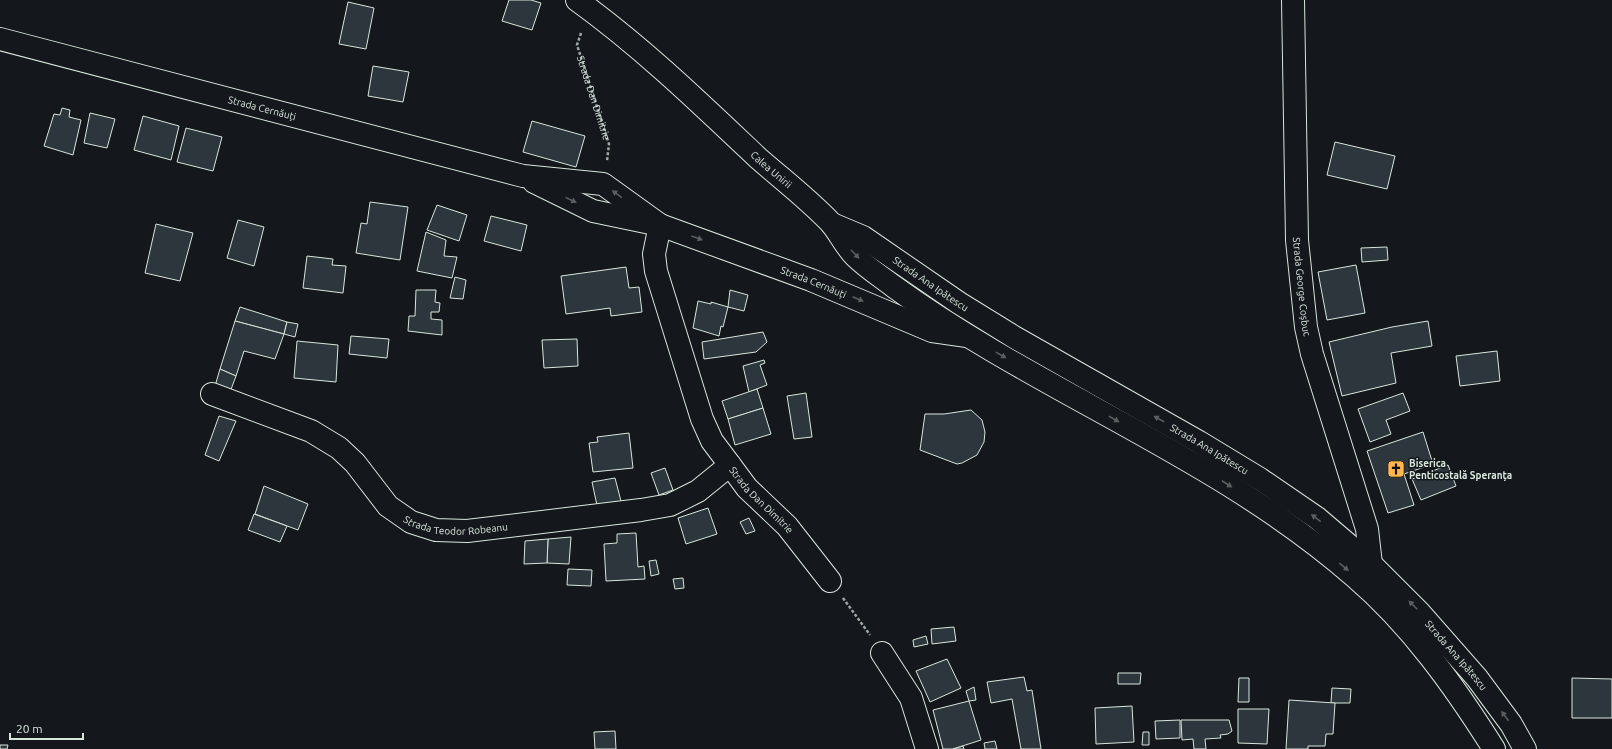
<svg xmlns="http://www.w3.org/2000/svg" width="1612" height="749" viewBox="0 0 1612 749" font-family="Ubuntu,sans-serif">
<rect width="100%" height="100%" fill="#14181c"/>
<g fill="#2c363c" stroke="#d8e6dc">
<path d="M509,0H531L541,3L532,30L502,21Z"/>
<path d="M348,2L374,8L366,49L339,44Z"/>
<path d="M373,66L409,72L403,102L368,96Z"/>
<path d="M62,108L70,110L69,117L81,120L73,155L44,146L54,114L60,115Z"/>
<path d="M90,113L115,119L107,148L84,143Z"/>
<path d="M143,116L179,126L171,160L134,150Z"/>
<path d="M532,121L585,136L576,167L523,152Z"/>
<path d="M186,128L222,137L213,171L177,162Z"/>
<path d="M1335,142L1395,156L1387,189L1327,175Z"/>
<path d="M370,202L408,207L400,260L356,253L361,223L367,224Z"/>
<path d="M437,205L467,215L459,241L427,230Z"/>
<path d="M491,216L527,225L521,251L484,241Z"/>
<path d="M238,220L264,227L254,266L227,258Z"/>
<path d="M156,224L193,233L180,281L145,273Z"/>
<path d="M426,232L446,240L444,256L457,257L452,278L417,271Z"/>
<path d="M1387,247L1388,260L1362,262L1361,248Z"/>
<path d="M307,256L333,259L332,265L346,266L343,293L303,288Z"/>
<path d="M1356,265L1365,313L1327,320L1318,272Z"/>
<path d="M626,267L629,288L639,287L642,312L611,316L610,308L566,314L561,276Z"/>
<path d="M455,277L466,280L463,299L450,298Z"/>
<path d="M416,290H436L435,302L440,303L439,312H431V319L442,320V335L408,331L409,316H415Z"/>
<path d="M730,290L748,295L744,311L728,307Z"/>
<path d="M698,301L711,304V302L728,307L723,327L721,326L719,336L693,328Z"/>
<path d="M240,307L287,322L284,334L235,321Z"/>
<path d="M235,321L284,334L275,359L244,351L236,376L220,369Z"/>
<path d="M1428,321L1432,346L1391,353L1396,383L1342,396L1329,342L1392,327Z"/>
<path d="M287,322L298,324L295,337L284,334Z"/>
<path d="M763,332L767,342L756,352L704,359L702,342Z"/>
<path d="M351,336L389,339L387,358L349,354Z"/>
<path d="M577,339L578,366L544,368L542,340Z"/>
<path d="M297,341L338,345L336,382L294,378Z"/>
<path d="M1497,351L1500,381L1460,386L1456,356Z"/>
<path d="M764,360L765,363L760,365L767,385L749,392L743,366Z"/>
<path d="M220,369L236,376L230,392L215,386Z"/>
<path d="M757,389L763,408L728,419L722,401Z"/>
<path d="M806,393L812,437L794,439L787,396Z"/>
<path d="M1403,393L1410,411L1386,420L1391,434L1370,442L1358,409Z"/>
<path d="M763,408L771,434L735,445L728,419Z"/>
<path d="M971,410L982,420L985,432L984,442L977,455L962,463L957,464L920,450L925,414H944Z"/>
<path d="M219,416L236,421L219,461L205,455Z"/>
<path d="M1423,432L1433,464L1404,474L1414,505L1388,513L1367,451Z"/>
<path d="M629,433L633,468L593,472L589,443L598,442L597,437Z"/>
<path d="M1448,465L1456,486L1421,500L1412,479Z"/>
<path d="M665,468L673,490L659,495L651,473Z"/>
<path d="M615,478L622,505L598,510L592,482Z"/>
<path d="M264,486L308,504L298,530L255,514Z"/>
<path d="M708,508L717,534L686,544L678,518Z"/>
<path d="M254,514L287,526L280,542L248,530Z"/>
<path d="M749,518L755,531L746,534L740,522Z"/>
<path d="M636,533L638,567L644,566L645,579L606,581L604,544L617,543V534Z"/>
<path d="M571,537L569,564L547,563L548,539Z"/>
<path d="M548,539L547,563L524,564L525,541Z"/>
<path d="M656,560L659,574L651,576L649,561Z"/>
<path d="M568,569L592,570L591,586L567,585Z"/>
<path d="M683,578L684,588L675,589L673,579Z"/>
<path d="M954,627L956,641L932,644L931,629Z"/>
<path d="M926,636L928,644L914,647L913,640Z"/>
<path d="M947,659L961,688L930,702L916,671Z"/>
<path d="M1118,673H1141L1140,684H1118Z"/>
<path d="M1024,677L1027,691L1032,690L1041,749H1021L1012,699L991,703L987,682Z"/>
<path d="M1239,678H1249V702H1238Z"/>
<path d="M1572,678L1612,679V718H1572Z"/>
<path d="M974,687L976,700L969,701L966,691Z"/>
<path d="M1332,688L1351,689L1350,703H1331Z"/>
<path d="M1289,700L1335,703L1333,734H1326L1325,746H1308V749H1286Z"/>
<path d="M969,701L981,740L953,749H943L933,710Z"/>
<path d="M1132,706L1134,742L1096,744L1095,708Z"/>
<path d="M1238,709H1269L1267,744L1238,743Z"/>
<path d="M1180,720V738L1156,739L1155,721Z"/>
<path d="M1181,720H1229L1232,731L1228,734L1220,735L1221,738L1205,739L1206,749H1194L1193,739L1182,740Z"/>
<path d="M615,731L616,749H595L594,732Z"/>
<path d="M1143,732H1149V745H1142Z"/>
<path d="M995,741L997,749H985L984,743Z"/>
<path d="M0,745H8L7,749H0Z"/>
<path d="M963,746L964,749H953Z"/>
</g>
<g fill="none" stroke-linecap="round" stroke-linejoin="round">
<defs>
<g id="minor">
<path id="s2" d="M1293,0L1297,240L1306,327L1312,354L1367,529L1371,564"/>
<path id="s3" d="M0,39L523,176L603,184L660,225"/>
<path id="s4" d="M534,182L593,211L660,225L811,280L932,331L967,336"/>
<path id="s5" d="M660,225L654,254L656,271L702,419L712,441L730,465L747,488L787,526L830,581"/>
<path id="s6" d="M212,394L311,431L339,448L355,463L388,506L411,522L436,530L467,531L641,510L670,505L698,491L730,465"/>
<path d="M882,653L911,698L927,749"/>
</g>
<g id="major">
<path id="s7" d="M577,0C642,47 700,103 758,158C782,179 808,199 830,222C839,232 845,246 855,256C866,267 880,276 893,286C1040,393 1217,456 1355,577C1411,625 1455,687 1494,749"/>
<path id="s8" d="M832,224L863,237L959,303L1014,337L1199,442L1260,479L1317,518L1371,564L1419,612L1477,678L1511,724L1525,749"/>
</g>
</defs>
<use href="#minor" stroke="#d8e6dc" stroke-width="24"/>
<use href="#major" stroke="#d8e6dc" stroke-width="24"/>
<g stroke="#9da8a2" stroke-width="2.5" stroke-dasharray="3 2" stroke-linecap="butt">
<path id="s1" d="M581,33L577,45L609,144L607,161"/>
<path d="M843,598L870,635"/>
</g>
<use href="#minor" stroke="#14181c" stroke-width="22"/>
<use href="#major" stroke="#14181c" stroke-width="22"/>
</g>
<defs><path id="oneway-solid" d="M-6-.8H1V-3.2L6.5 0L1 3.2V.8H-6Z"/></defs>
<g fill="#59605f">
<use href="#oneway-solid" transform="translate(617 194) rotate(-144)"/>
<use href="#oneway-solid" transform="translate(571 200) rotate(26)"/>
<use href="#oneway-solid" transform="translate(697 238) rotate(20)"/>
<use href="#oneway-solid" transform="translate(855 254) rotate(46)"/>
<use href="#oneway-solid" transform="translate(858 299) rotate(23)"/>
<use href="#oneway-solid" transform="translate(1001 355) rotate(29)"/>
<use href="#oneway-solid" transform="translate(1114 419) rotate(29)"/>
<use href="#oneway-solid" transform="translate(1159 419) rotate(-151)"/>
<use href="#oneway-solid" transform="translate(1227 484) rotate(33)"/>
<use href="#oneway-solid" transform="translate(1316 518) rotate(-143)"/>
<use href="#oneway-solid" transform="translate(1344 567) rotate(39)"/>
<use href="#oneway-solid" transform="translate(1413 605) rotate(-135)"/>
<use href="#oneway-solid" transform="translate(1505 716) rotate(-127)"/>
</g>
<defs>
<symbol id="church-square" viewBox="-11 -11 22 22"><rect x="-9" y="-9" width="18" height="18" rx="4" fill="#ffb74d" stroke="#14181c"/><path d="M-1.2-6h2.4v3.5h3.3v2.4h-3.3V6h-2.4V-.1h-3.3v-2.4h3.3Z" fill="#111"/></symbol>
</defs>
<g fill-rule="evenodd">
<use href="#church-square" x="1386" y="459" width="20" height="20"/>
</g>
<g text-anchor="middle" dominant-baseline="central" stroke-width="3" stroke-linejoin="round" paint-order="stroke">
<g font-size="10" fill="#d8e6dc" stroke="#14181c">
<text stroke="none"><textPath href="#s1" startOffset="68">Strada Dan Dimitrie</textPath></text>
<text stroke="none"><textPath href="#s3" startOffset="271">Strada Cernăuți</textPath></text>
<text stroke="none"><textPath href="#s7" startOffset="258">Calea Unirii</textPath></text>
<text stroke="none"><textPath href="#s4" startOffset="298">Strada Cernăuți</textPath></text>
<text stroke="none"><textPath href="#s8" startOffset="116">Strada Ana Ipătescu</textPath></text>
<text stroke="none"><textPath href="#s2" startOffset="287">Strada George Coșbuc</textPath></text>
<text stroke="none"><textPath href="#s8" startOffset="440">Strada Ana Ipătescu</textPath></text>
<text stroke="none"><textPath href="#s5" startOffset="303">Strada Dan Dimitrie</textPath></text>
<text stroke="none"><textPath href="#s6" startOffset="288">Strada Teodor Robeanu</textPath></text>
<text stroke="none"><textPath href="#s8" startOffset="764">Strada Ana Ipătescu</textPath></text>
</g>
<g font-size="10" font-weight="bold" fill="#d8e6dc" stroke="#14181c" text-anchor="start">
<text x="1409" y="463">Biserica<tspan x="1409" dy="12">Penticostală Speranța</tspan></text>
</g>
</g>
<path d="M10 733v6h73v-6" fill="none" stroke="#d8e6dc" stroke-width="2"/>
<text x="16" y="733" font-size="12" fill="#d8e6dc" stroke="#14181c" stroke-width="3" paint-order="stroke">20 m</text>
</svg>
